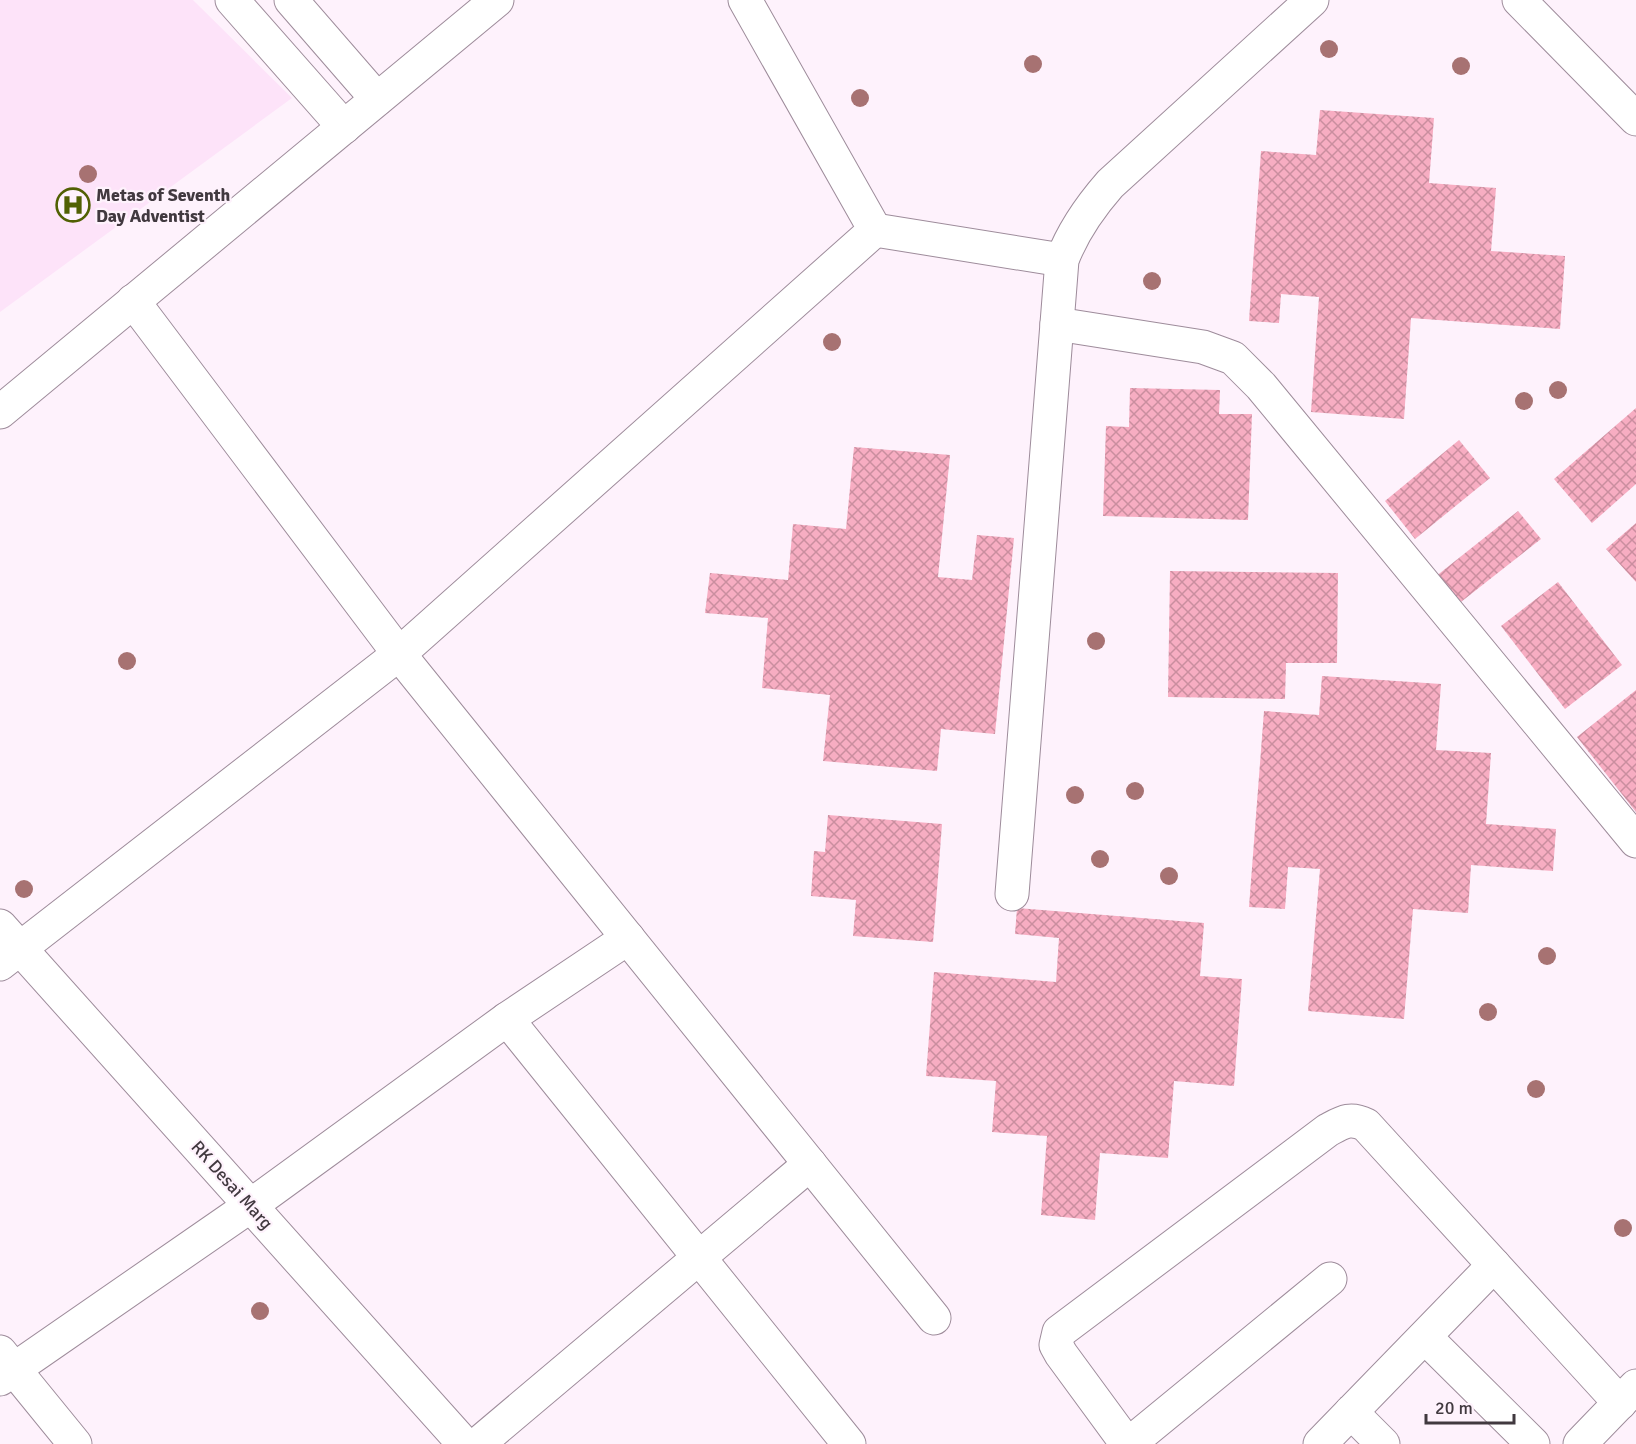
<svg xmlns="http://www.w3.org/2000/svg" width="1636" height="1444" viewBox="0 0 1636 1444" font-family="Signika,sans-serif">
<defs>
<pattern id="building-cross-hatch" width="8" height="8" patternUnits="userSpaceOnUse" patternTransform="scale(1.5)"><rect width="8" height="8" fill="#f7adc2"/><path d="M0 0l8 8M0 8l8-8" fill="none" stroke="#ca8e9f"/></pattern>
</defs>
<rect width="100%" height="100%" fill="#fef2fc"/>
<path fill="#fde3f9" d="M0,0H193L292,98L0,312Z"/>
<g fill="url(#building-cross-hatch)">
<path d="M1320,110L1434,118L1429,183L1496,188L1491,251L1565,256L1560,329L1411,318L1404,419L1311,412L1319,297L1281,294L1279,323L1249,321L1261,151L1316,155Z"/>
<path d="M1130,388L1220,390L1219,414H1252L1248,520L1103,516L1106,426L1129,427Z"/>
<path d="M1636,408V484L1592,523L1554,479Z"/>
<path d="M1459,440L1490,478L1415,539L1385,501Z"/>
<path d="M854,447L950,455L938,577L972,580L977,535L1014,538L995,734L941,729L937,771L823,761L830,695L762,688L768,618L705,613L710,573L788,580L793,524L846,529Z"/>
<path d="M1518,511L1541,539L1452,609L1430,581Z"/>
<path d="M1636,523V582L1606,549Z"/>
<path d="M1170,571L1338,573L1337,663H1286L1285,699L1168,697Z"/>
<path d="M1558,582L1622,665L1565,709L1501,626Z"/>
<path d="M1322,676L1441,684L1436,750L1491,753L1486,824L1556,829L1553,871L1471,865L1468,913L1413,909L1404,1019L1308,1011L1320,869L1288,867L1285,909L1249,907L1264,711L1319,715Z"/>
<path d="M1636,690V812L1577,737Z"/>
<path d="M828,815L942,824L933,942L853,936L856,900L811,896L814,851L825,852Z"/>
<path d="M1017,908L1204,923L1200,976L1242,979L1234,1086L1174,1081L1168,1158L1100,1153L1095,1220L1041,1215L1047,1136L992,1132L996,1081L926,1076L934,972L1056,982L1059,938L1015,934Z"/>
</g>
<g fill="none" stroke-linecap="round" stroke-linejoin="round">
<defs>
<g id="minor">
<path d="M232,0L344,127"/>
<path d="M291,0L377,99"/>
<path d="M1519,0L1636,119"/>
<path d="M875,230L1062,260"/>
<path d="M133,301L399,654L934,1318"/>
<path d="M1057,324L1203,347L1233,358L1261,386L1636,841"/>
<path d="M0,412L497,0"/>
<path d="M1012,894L1062,260C1073,231 1089,208 1110,184L1312,0"/>
<path d="M0,926L464,1444"/>
<path d="M0,964L399,654L875,230L745,0"/>
<path d="M507,1019L849,1444"/>
<path d="M1425,1337L1533,1444"/>
<path d="M0,1352L75,1444"/>
<path d="M0,1379L250,1206L507,1019L628,938"/>
<path d="M1351,1412L1383,1444"/>
<path d="M478,1444L810,1164"/>
<path d="M1127,1444L1061,1354L1056,1345L1059,1332L1328,1130C1343,1122 1350,1117 1366,1125L1620,1403"/>
<path d="M1129,1444L1330,1279"/>
<path d="M1320,1444L1494,1265"/>
<path d="M1580,1444L1636,1386"/>
</g>
</defs>
<use href="#minor" stroke="#9e8c9b" stroke-width="35"/>
<use href="#minor" stroke="#fff" stroke-width="33"/>
</g>
<g fill="#a77272">
<circle cx="1329" cy="49" r="9"/>
<circle cx="1033" cy="64" r="9"/>
<circle cx="1461" cy="66" r="9"/>
<circle cx="860" cy="98" r="9"/>
<circle cx="88" cy="174" r="9"/>
<circle cx="1152" cy="281" r="9"/>
<circle cx="832" cy="342" r="9"/>
<circle cx="1558" cy="390" r="9"/>
<circle cx="1524" cy="401" r="9"/>
<circle cx="1096" cy="641" r="9"/>
<circle cx="127" cy="661" r="9"/>
<circle cx="1135" cy="791" r="9"/>
<circle cx="1075" cy="795" r="9"/>
<circle cx="1100" cy="859" r="9"/>
<circle cx="1169" cy="876" r="9"/>
<circle cx="24" cy="889" r="9"/>
<circle cx="1547" cy="956" r="9"/>
<circle cx="1488" cy="1012" r="9"/>
<circle cx="1536" cy="1089" r="9"/>
<circle cx="1623" cy="1228" r="9"/>
<circle cx="260" cy="1311" r="9"/>
</g>
<defs>
<symbol id="hospital-ring" viewBox="-11 -11 22 22"><circle r="9.5" fill="#fef2fc" stroke="#516003" stroke-width="1.5"/><path d="M-5-5h3v3.5h4V-5h3V5h-3V1.5h-4V5h-3Z" fill="#516003"/></symbol>
</defs>
<g fill-rule="evenodd">
<use href="#hospital-ring" x="54" y="186" width="38" height="38"/>
</g>
<g text-anchor="middle" dominant-baseline="central" stroke-width="4.5" stroke-linejoin="round" paint-order="stroke">
<g font-size="18" font-weight="bold" fill="#41393f" stroke="#fef2fc" text-anchor="start">
<text x="96" y="195">Metas of Seventh<tspan x="96" dy="21">Day Adventist</tspan></text>
</g>
<g font-size="18" fill="#41393f" stroke="#fef2fc">
<text transform="translate(232 1185) rotate(48)">RK Desai Marg</text>
</g>
</g>
<path d="M1426 1414v9h88v-9" fill="none" stroke="#41393f" stroke-width="3"/>
<text x="1435" y="1414" font-size="18" fill="#41393f" stroke="#fef2fc" stroke-width="4.5" paint-order="stroke">20 m</text>
</svg>
